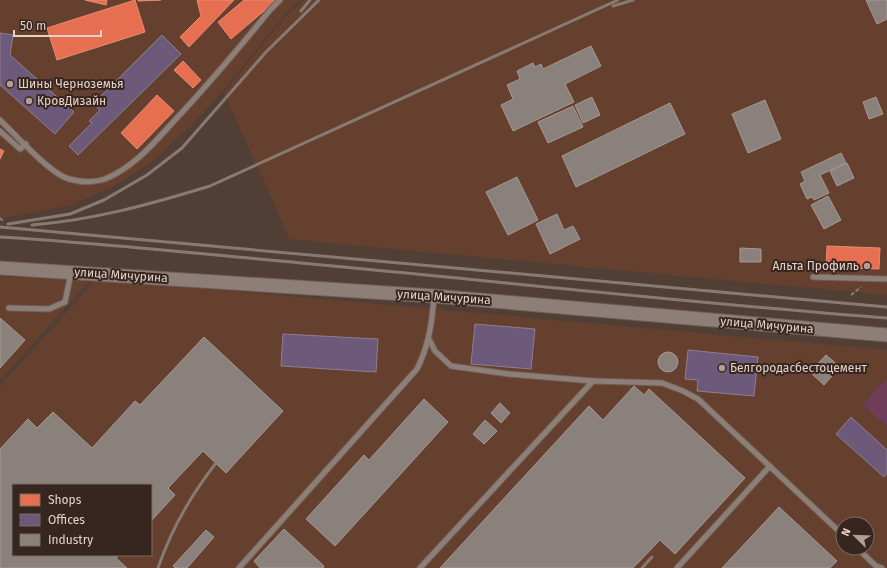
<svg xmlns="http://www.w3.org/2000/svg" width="887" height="568" viewBox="0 0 887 568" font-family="'Fira Sans',sans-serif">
<rect width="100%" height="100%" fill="#513f36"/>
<g fill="#65402e" fill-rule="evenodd">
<path d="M0,0H301L284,15L223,91L191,126L155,159L118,184L71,205L0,219Z"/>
<path d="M304,0H887V295L290,239L224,93L285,17Z"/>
<path d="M0,277H93L0,380Z"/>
<path d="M97,279L887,350V568H0V386ZM13,485H151V555H13ZM843,524H867V548H843Z"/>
</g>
<path fill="#6f3d58" d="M887,378V426L863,405Z"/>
<g fill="#e76f51" stroke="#e78c74">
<path d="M85,0H107L106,5Z"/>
<path d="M135,0L145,32L57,60L47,28Z"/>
<path d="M138,0H161L138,1Z"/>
<path d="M197,0H234L189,47L180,37L201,16Z"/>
<path d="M244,0H277L231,39L218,22Z"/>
<path d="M183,61L201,80L193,88L174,70Z"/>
<path d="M157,95L174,111L137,149L121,133Z"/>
<path d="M0,149L4,151L0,159Z"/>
<path d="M827,246L880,248L879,269L826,267Z"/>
</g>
<g fill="#6d597a" stroke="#917d91">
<path d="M0,33L13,35L10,55L74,112L55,134L0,85Z"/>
<path d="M162,35L181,54L78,155L69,146L92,123L89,121L100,110L93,104Z"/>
<path d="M475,324L535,329L531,369L471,364Z"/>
<path d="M283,334L378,339L376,372L281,366Z"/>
<path d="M688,350L758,357L754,396L697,391L698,380L685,379Z"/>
<path d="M851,417L887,450V473L884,477L836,434Z"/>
</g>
<g fill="#8a817c" stroke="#a69992">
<path d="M866,0H887V19L877,24Z"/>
<path d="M591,46L601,66L565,84L574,102L513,131L501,105L513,99L507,85L520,79L517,71L533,63L535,67L541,64L543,69Z"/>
<path d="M592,97L600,115L583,123L575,105Z"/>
<path d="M876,97L883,114L869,119L863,102Z"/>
<path d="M765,100L781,139L748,153L732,114Z"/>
<path d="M670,103L685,134L576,187L562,156Z"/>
<path d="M573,106L583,127L548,143L538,122Z"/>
<path d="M841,153L846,163L820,175L829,193L814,200L812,197L807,199L800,184L805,181L801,172Z"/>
<path d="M847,163L854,178L837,186L830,171Z"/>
<path d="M517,177L538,220L508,235L486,192Z"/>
<path d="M828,196L841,220L824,229L811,205Z"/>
<path d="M557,214L564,230L573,226L580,239L550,254L536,224Z"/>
<path d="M740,248L761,249V262H740Z"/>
<path d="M0,318L25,340L0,368Z"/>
<path d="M204,337L283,411L226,473L203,451L168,488L175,495L151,521V485H13V555H119L116,558L127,568H0V449L28,419L37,428L53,412L92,448L135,401L140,405Z"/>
<circle cx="668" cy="362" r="10"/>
<path d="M826,355L840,367L824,385L810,372Z"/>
<path d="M634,386L644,395L649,389L745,478L675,554L660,540L633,568H440L589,406L603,420Z"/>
<path d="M424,399L448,422L335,546L306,519L364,455L369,460Z"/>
<path d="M500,403L510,413L501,423L491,413Z"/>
<path d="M485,420L497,431L484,444L473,434Z"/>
<path d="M779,507L837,561L830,568H722Z"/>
<path d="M284,529L324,566L323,568H260L254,561Z"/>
<path d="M206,530L214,537L187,568H175L173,566Z"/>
</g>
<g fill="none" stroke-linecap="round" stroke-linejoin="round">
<defs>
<g id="service">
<path d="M0,120C15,134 50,174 69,179C80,182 93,183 105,179C134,167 153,144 174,121C208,85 239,48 270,10L280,0"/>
<path d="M0,131L20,149L26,144"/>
<path d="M813,277L887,279"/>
<path d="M9,308L49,309L65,302L71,273"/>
<path d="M429,339L435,351L451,366L509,374L593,381"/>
<path d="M857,548L876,566L882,568"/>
<path d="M239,568L417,369C429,345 432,323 434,296"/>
<path d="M420,568L593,381L662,383L683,391L698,399L843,535"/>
<path d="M677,568L770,466"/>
</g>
<path id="tertiary" d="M0,268L434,296L887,335"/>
</defs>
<use href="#service" stroke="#6e5e56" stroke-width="7"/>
<use href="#tertiary" stroke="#6e5e56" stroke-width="15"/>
<g stroke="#8b7f78" stroke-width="2" stroke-dasharray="4 2" stroke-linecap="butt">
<path d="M0,218L4,222"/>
<path d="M851,295L861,287"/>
</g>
<use href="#service" stroke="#8d7f77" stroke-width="5"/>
<use href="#tertiary" stroke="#8d7f77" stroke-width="13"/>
<g stroke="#887a73" stroke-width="3">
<path d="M613,6L633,0"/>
<path d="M301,11L310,0"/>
<path d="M8,224L70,214L104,200L147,175L182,148L266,52L319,0"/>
<path d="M32,225C94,220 151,204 210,186L618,0"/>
<path d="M0,227L887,307"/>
<path d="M0,237C86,242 172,251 259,259C468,278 677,302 887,318"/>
<path d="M158,568C171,530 191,495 216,463"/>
<path d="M642,568L652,557"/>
</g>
</g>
<g fill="#b29e94" stroke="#36261f" stroke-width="1.5">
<circle cx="10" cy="84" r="4"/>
<circle cx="29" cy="101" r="4"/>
<circle cx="867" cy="266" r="4"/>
<circle cx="722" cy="368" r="4"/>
</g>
<g text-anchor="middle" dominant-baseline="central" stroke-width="4" stroke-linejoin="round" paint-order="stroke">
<g font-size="12" fill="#e6d1c7" stroke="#36261f" text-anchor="start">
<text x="18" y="84">Шины Черноземья</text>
<text x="37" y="101">КровДизайн</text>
<text x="859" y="266" text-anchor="end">Альта Профиль</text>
<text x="730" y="368">Белгородасбестоцемент</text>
</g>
<g font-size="12" fill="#e6d1c7" stroke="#36261f">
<text transform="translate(121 275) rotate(4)">улица Мичурина</text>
<text transform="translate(444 297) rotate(4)">улица Мичурина</text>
<text transform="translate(767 325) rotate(5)">улица Мичурина</text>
</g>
</g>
<rect x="12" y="484" width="140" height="72" fill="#36261f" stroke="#7c6a62"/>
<rect x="20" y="494" width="20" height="12" fill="#e76f51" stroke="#7c6a62"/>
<text x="48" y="504" font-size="12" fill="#e6d1c7">Shops</text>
<rect x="20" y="514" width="20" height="12" fill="#6d597a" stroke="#7c6a62"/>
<text x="48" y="524" font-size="12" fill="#e6d1c7">Offices</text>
<rect x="20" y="534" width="20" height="12" fill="#8a817c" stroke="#7c6a62"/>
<text x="48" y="544" font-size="12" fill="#e6d1c7">Industry</text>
<g transform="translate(855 536) rotate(293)"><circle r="19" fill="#36261f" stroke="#7c6a62"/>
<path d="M0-3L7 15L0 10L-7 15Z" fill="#b29e94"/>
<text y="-6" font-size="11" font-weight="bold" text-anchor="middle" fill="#e6d1c7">N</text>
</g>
<path d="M14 30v6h87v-6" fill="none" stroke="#e6d1c7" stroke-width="2"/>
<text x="20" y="30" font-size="12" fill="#e6d1c7" stroke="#36261f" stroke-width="3" paint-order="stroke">50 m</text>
</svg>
